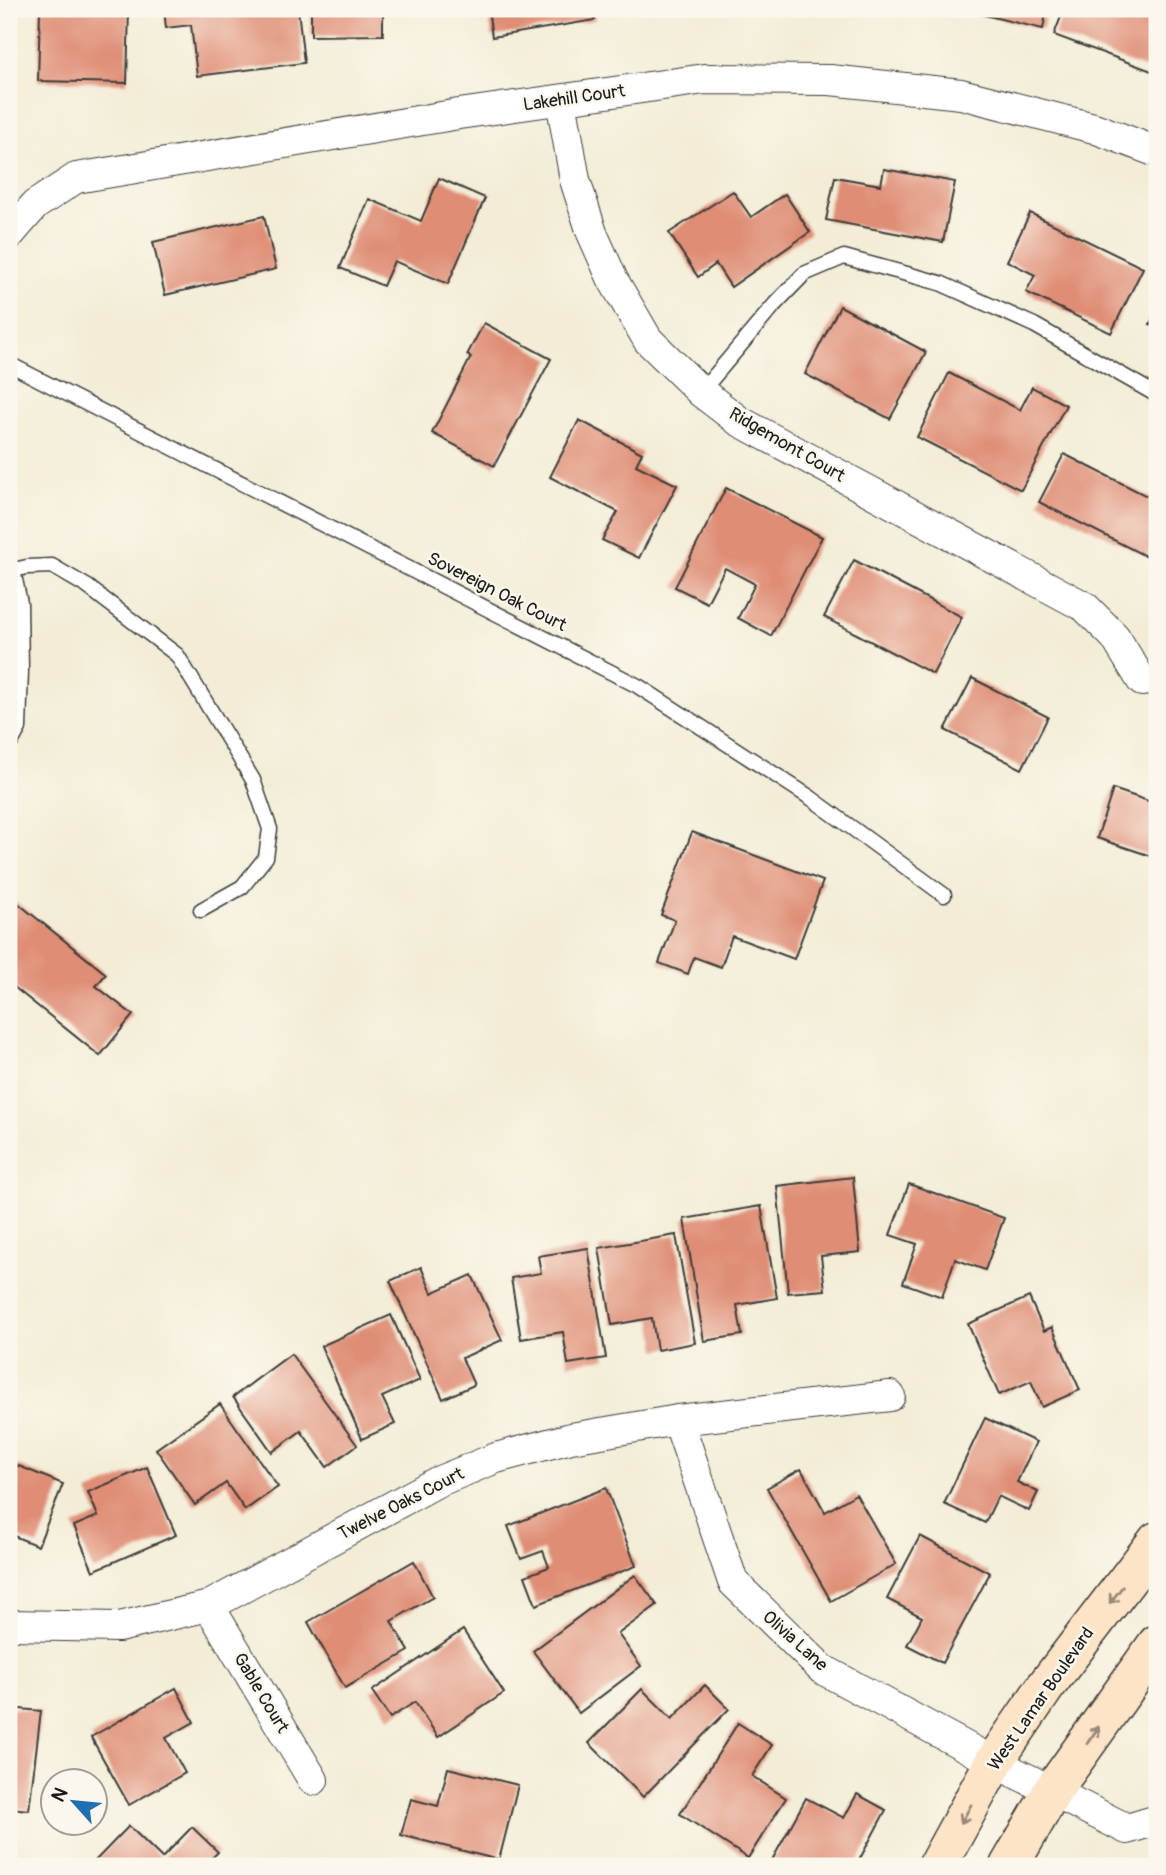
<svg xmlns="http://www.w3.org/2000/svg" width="1166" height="1875" viewBox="0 0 1166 1875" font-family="Pangolin,sans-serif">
<rect width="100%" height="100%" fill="#fbf7ec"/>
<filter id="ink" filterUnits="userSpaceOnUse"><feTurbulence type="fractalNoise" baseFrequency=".0143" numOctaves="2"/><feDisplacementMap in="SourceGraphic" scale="14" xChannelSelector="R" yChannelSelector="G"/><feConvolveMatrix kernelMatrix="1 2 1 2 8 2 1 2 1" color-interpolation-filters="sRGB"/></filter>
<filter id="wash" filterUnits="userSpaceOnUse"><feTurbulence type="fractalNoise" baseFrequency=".00686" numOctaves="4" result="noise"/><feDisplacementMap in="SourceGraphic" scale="28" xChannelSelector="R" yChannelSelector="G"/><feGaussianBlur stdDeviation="1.57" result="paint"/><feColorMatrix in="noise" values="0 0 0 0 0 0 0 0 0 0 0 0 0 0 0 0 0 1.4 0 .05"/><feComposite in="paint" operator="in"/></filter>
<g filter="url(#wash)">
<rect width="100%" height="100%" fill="#f3edd7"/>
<g id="blocks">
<g fill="#df8d74">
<path d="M40,9H129L127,83L38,81Z"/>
<path d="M164,9H298L304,63L197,76L191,25L166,28Z"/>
<path d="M311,9H383V35L311,36Z"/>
<path d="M488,9H594L595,20L492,37Z"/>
<path d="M959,9H1047L1043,29Z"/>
<path d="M1064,9H1157V73L1054,35Z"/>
<path d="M884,169L955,182L943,242L826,220L835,177L881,185Z"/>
<path d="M439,178L485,198L448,284L394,261L383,286L340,268L369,199L421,221Z"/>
<path d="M733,191L751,217L785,194L810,232L731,287L716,264L698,277L669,233Z"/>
<path d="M1030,213L1143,268L1111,333L1026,292L1035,275L1007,261Z"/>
<path d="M264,216L276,269L165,295L153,242Z"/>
<path d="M840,306L926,352L890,419L805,374Z"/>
<path d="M1157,310V328L1150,324Z"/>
<path d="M484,323L551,359L494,466L432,433L471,357L467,355Z"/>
<path d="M949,373L1020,410L1032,387L1066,405L1021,490L917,437Z"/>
<path d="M579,420L642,453L636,465L677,485L639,558L602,540L618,512L550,477Z"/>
<path d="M1064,454L1157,501V537L1147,557L1039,502Z"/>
<path d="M726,488L822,537L771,636L738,618L755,584L725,568L707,603L675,587Z"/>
<path d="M854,560L962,617L933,674L824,617Z"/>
<path d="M972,678L1048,717L1022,769L945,730Z"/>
<path d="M1113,789L1157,804V858L1097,838Z"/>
<path d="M692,832L823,881L794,959L732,936L721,967L694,957L688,974L659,963L675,920L661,915Z"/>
<path d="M9,896L106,974L96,986L133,1015L100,1056L9,983Z"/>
<path d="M853,1177L860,1252L821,1256L825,1290L788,1293L777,1186Z"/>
<path d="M909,1184L1004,1218L985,1270L955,1259L942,1297L903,1283L917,1244L890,1235Z"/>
<path d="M761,1206L777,1298L737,1305L742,1335L704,1341L684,1219Z"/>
<path d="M676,1235L695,1343L657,1350L652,1318L612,1325L599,1248Z"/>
<path d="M588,1248L606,1358L568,1364L563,1332L521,1339L511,1278L541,1273L538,1256Z"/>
<path d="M421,1267L432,1293L472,1275L502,1340L462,1358L474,1385L443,1399L390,1281Z"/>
<path d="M1029,1297L1044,1331L1052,1327L1080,1390L1042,1407L1031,1381L999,1395L968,1324Z"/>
<path d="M391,1315L420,1380L382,1397L395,1424L362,1439L321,1346Z"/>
<path d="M291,1354L357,1445L327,1467L301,1431L272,1452L233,1397Z"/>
<path d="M220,1404L278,1487L245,1510L226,1483L195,1505L156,1449Z"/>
<path d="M985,1418L1036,1442L1017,1482L1038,1492L1029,1511L998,1496L985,1523L944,1504Z"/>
<path d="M9,1462L63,1484L38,1546L9,1534Z"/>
<path d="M147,1467L176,1535L93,1571L74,1526L98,1516L88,1492Z"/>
<path d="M801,1469L825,1512L856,1494L896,1564L831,1601L767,1488Z"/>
<path d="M606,1488L636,1566L536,1605L525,1576L549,1567L543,1551L521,1559L508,1526Z"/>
<path d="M920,1536L990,1573L942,1663L907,1645L922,1617L887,1599Z"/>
<path d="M414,1561L433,1597L391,1621L409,1651L345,1688L308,1622Z"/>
<path d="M635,1575L657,1605L618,1634L641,1666L579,1713L533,1651Z"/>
<path d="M463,1630L504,1693L438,1737L415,1702L390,1718L372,1691Z"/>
<path d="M705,1685L729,1709L643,1797L589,1743L642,1689L672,1719Z"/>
<path d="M176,1688L194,1722L166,1738L185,1773L129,1805L91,1737Z"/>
<path d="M9,1708L41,1711L29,1810L9,1808Z"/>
<path d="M738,1723L772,1745L752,1776L786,1798L748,1858L680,1814Z"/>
<path d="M448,1768L518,1785L499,1860L401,1835L411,1799L438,1806Z"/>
<path d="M857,1794L886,1810L856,1866H780L771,1862L806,1798L844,1818Z"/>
<path d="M129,1826L162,1858L192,1827L218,1852L204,1866H90Z"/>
</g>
</g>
</g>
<g filter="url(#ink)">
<use href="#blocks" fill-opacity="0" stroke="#3c3b38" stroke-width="2"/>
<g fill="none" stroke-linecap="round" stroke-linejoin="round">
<defs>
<g id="service">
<path d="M9,364L638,686L811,798L944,895"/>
<path d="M701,392L776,303L804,274L844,257L940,283L1034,325L1157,395"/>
<path d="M9,571L27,567L52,566L88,587L177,655L253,780L270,829L266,857L242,887L201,910"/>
<path d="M9,746L19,728L21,670L20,603L13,570"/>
</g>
<g id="minor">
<path d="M561,100L575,180L592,233L613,280L648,340L701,392L739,421L1085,607L1115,637L1142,681"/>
<path d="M9,235L35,205L76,178L459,114L705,79L830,80L961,94L1094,128L1157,152"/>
<path d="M678,1420L733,1582L822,1669L994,1762L1127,1829L1157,1820"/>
<path d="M209,1606L313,1780"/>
<path d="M9,1625L119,1627L209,1606L437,1482L496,1458L571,1438L678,1420L890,1396"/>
</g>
<g id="secondary">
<path d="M937,1866L994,1762L1046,1686L1157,1541"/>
<path d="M1009,1866L1053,1790L1157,1644"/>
</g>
</defs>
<use href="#service" stroke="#3c3b38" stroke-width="17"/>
<use href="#minor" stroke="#3c3b38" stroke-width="32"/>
<use href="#secondary" stroke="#3c3b38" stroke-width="41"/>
<use href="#service" stroke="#fff" stroke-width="14"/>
<use href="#minor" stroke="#fff" stroke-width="30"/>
<use href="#secondary" stroke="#fee4c6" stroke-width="38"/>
</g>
<defs><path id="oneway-shaft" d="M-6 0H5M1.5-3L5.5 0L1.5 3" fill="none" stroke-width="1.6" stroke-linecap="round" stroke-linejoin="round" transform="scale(1.75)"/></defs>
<g stroke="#988a7a">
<use href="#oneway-shaft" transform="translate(1116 1595) rotate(128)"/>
<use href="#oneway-shaft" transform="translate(1093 1735) rotate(-55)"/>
<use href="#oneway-shaft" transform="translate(966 1814) rotate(119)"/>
</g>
</g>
<g text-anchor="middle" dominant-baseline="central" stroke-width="5" stroke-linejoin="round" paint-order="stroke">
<g font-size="18" fill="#1c1c1c" stroke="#fbf7ec">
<text transform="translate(574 98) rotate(-8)">Lakehill Court</text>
<text transform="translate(787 445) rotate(30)">Ridgemont Court</text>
<text transform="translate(497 592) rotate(27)">Sovereign Oak Court</text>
<text transform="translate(401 1504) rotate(-27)">Twelve Oaks Court</text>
<text transform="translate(795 1641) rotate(42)">Olivia Lane</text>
<text transform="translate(261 1693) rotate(59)">Gable Court</text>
<text transform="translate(1041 1699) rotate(-55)">West Lamar Boulevard</text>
</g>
</g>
<rect width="1166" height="1875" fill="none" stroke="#fbf7ec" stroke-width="35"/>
<g transform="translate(74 1802) rotate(297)"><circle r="33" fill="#fbf7ec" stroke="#a29f99" stroke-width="2"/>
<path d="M0-5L12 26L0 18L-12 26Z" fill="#1f6fb2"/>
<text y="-10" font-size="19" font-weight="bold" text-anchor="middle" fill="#1c1c1c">N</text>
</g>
</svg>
